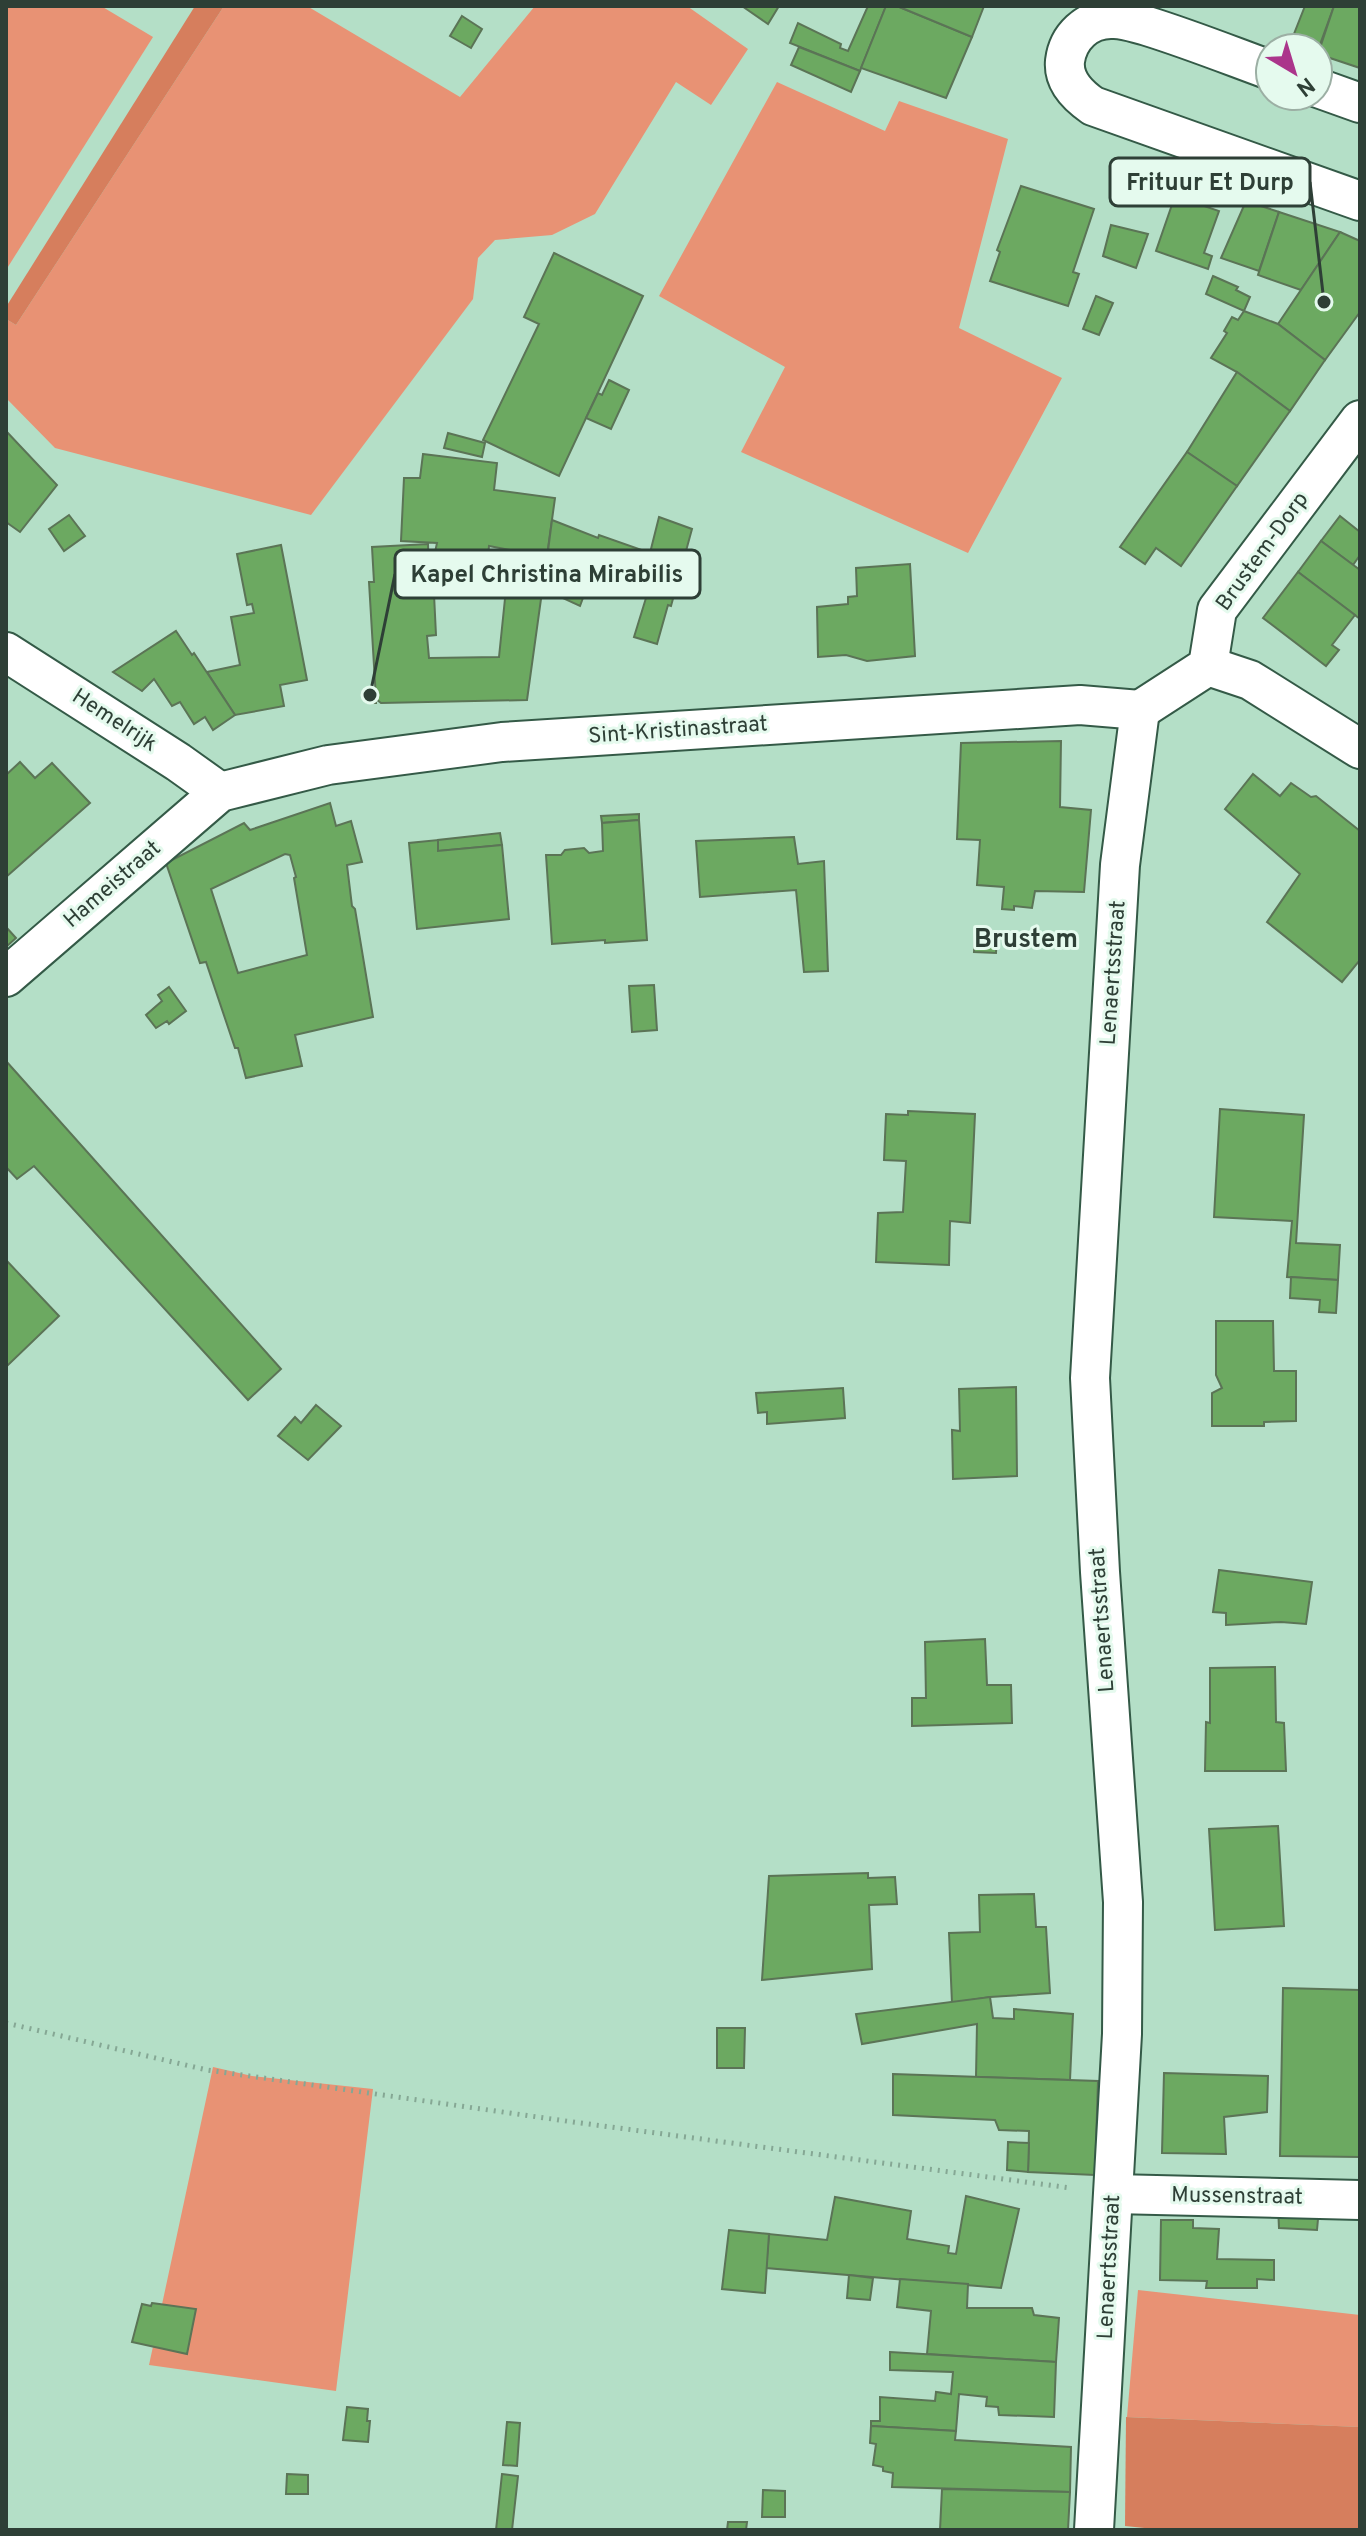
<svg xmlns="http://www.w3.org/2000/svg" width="1366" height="2536" viewBox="0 0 1366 2536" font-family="Overpass,sans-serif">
<rect width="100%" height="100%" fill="#b4dfc7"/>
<g fill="#e89274">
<path d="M6,6H101L153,37L6,270Z"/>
<path d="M224,6H307L460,97L535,6H687L748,49L711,105L676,82L595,214L552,235L495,240L478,258L473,299L311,515L55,448L6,398V319L16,325Z"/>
<path d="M777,82L885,131L899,101L1008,139L959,328L1062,378L968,553L741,452L785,367L659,296Z"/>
<path d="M213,2067L252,2076L373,2089L336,2391L149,2365Z"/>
<path d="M1138,2290L1360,2315V2427L1127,2417Z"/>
</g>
<g fill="#d67e5d">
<path d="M195,6H224L16,325L6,319V307Z"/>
<path d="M1126,2417L1360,2427V2530H1164L1125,2526Z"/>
</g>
<g fill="#6ca961" stroke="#5b7456" stroke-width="2" fill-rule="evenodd">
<path d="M742,6H779L768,24Z"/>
<path d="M868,6H886L860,71L790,43L798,23L841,44L840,48L848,51Z"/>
<path d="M886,6H897L972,37L946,98L861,68Z"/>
<path d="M897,6H984L972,37Z"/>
<path d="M1305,6H1334L1318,50V48H1297L1290,44Z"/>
<path d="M1334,6H1360V68L1318,54Z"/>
<path d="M462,16L482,29L471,48L450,36Z"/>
<path d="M799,47L860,71L851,92L791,65Z"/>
<path d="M1021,186L1094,209L1073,272L1079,274L1068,306L990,281L1000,252L997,250Z"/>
<path d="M1175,196L1219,211L1204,253L1212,256L1208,269L1156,251Z"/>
<path d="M1246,201L1279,212L1259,271L1221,258Z"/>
<path d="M1279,212L1340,232L1301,290L1258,275Z"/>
<path d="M1111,225L1148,234L1136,268L1103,256Z"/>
<path d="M1340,232L1360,241V312L1325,360L1278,324Z"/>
<path d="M554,253L643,296L559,476L483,440L539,324L524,317Z"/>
<path d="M1213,276L1238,287L1236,290L1250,297L1244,311L1206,294Z"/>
<path d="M1096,296L1113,303L1099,335L1083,329Z"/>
<path d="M1244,311L1278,324L1325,360L1290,411L1237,372L1211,358L1227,333L1224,331L1232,317L1238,320Z"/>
<path d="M1237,372L1290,411L1237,486L1187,452Z"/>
<path d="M609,380L629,390L611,429L586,418L598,393L602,395Z"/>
<path d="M6,431L57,485L20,532L6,522Z"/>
<path d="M448,433L485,443L482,457L444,448Z"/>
<path d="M1187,452L1237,486L1181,566L1156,548L1145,564L1120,547Z"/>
<path d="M423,454L497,463L494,490L555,498L527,700L381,703L376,699L369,582H374L372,547L428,544L429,575L433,574L436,635L427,636L429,658L499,657L510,550L489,546L487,566H432L437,543L401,541L404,478H420Z"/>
<path d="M69,515L85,536L64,551L49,529Z"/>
<path d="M1340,516L1360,532V555L1353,565L1321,541Z"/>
<path d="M659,517L692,529L671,606L668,605L657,644L634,637L646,598L590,579L580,606L543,589L552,520L598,538L599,535L650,553Z"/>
<path d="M1321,541L1360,570V619L1298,572Z"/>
<path d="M281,545L307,680L280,685L284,706L235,715L207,672L240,665L231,617L254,613L252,604L247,605L237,554Z"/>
<path d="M910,564L915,656L867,661L846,655L818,657L817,607L848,604V597L857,596L856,568Z"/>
<path d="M1298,572L1355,615L1332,645L1339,650L1326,666L1263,618Z"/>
<path d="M176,631L192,655L194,653L235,715L213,730L205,717L194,724L180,702L172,706L154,679L142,691L113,672Z"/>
<path d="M364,691H375L376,703H367Z"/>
<path d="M1061,741L1060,807L1091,810L1084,892L1035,891L1032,908L1014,906V910L1002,909L1004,887L977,885L980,840L957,839L961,743Z"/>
<path d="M20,762L35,778L52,763L90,803L6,877V775Z"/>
<path d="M1253,774L1280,796L1291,783L1311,797L1316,796L1360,831V960L1342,982L1267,922L1300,874L1225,809Z"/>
<path d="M330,803L336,826L351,821L362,862L347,865L352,906L355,909L373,1017L295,1035L302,1066L246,1078L238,1048H235L206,962L200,963L166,863L244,823L250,830ZM285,854L290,855L296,877L294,878L307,955L238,973L211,889Z"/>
<path d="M639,814V820L602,823L601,816Z"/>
<path d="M639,820L647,940L605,943V940L552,944L546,855H561L565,850L584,848L589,853L603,851L602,823Z"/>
<path d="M500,833L502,845L438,851V840Z"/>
<path d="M794,837L798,864L824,861L828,971L804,972L796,890L700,897L696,841Z"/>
<path d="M438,840V851L502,845L509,919L417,929L409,843Z"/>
<path d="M6,927L16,938L6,947Z"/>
<path d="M975,933L997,934L996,953L974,952Z"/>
<path d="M654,985L657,1030L632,1032L629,986Z"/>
<path d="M169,987L186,1011L169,1024L167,1021L156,1028L146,1015L162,1001L158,995Z"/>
<path d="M6,1061L281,1369L248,1400L34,1166L17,1179L6,1167Z"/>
<path d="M1220,1109L1304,1115L1296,1243L1340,1245L1338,1280L1287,1277L1292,1221L1214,1217Z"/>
<path d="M908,1111L975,1114L970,1223L950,1221L949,1265L876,1262L878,1213L903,1212L906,1161L884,1160L886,1114L908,1115Z"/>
<path d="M6,1260L59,1316L6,1367Z"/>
<path d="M1291,1277L1338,1280L1336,1313L1319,1312L1320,1300L1290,1298Z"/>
<path d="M1216,1321H1273L1274,1371H1296V1421L1264,1422V1426H1212V1393L1222,1388L1216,1375Z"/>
<path d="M1016,1387L1017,1476L953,1479L952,1430L960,1431L959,1389Z"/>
<path d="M843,1388L845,1418L767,1424V1412L758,1413L756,1393Z"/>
<path d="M316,1405L341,1426L308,1460L278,1436L295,1417L301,1423Z"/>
<path d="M1219,1570L1312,1582L1306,1624L1281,1622L1226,1625V1613L1213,1612Z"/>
<path d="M985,1639L987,1685H1011L1012,1723L912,1726V1698H926L925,1642Z"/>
<path d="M1275,1667L1276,1722L1284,1723L1286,1771H1205L1206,1722L1210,1723V1668Z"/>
<path d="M1278,1826L1284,1926L1215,1930L1209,1829Z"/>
<path d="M868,1873V1878L895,1877L897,1904L869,1905L872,1969L762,1980L769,1876Z"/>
<path d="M1034,1894L1036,1927H1046L1050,1993L990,1997L952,2003L949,1933L980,1932L979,1895Z"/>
<path d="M1283,1988L1360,1990V2157L1280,2156Z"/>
<path d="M990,1997L993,2018L1014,2019V2009L1073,2014L1070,2080L976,2077L977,2024L862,2044L856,2014Z"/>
<path d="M717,2028H745L744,2068H717Z"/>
<path d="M1164,2073L1268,2076L1267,2112L1224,2117L1226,2154L1162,2153Z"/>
<path d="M893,2074L1098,2081L1095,2175L1028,2172L1029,2131L999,2130L995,2120L893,2115Z"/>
<path d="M1008,2142L1029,2143L1028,2172L1007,2170Z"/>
<path d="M966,2196L1019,2209L1001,2288L766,2268L769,2234L827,2240L835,2197L911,2211L907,2239L949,2246L948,2253L956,2254Z"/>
<path d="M1278,2206L1319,2208L1317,2230L1279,2228Z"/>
<path d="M1161,2220H1193V2228L1219,2229L1217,2259L1274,2260V2280L1257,2279V2288H1206L1207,2281L1160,2280Z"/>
<path d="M729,2230L769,2234L765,2293L722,2289Z"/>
<path d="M849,2275L873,2278L870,2300L847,2298Z"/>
<path d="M900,2279L968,2284L967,2308H1032L1034,2315L1059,2318L1056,2362L927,2354L931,2311L897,2307Z"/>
<path d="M152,2303L196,2309L187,2354L132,2342L142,2304L151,2306Z"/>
<path d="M890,2352L1056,2362L1054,2417L999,2415L998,2407L986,2406L987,2397L959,2394L956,2431L871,2426V2421H880V2397L935,2401L936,2392L951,2394L953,2372L890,2370Z"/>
<path d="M347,2407L368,2409L367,2421H370L368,2442L343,2440Z"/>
<path d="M507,2422L520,2423L517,2466L503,2465Z"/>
<path d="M871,2426L956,2431L955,2440L1071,2447L1070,2492L892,2487L893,2473L883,2471V2467L873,2465L876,2444L870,2443Z"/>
<path d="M287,2474L308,2475V2494H286Z"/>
<path d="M502,2474L518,2476L512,2530H496Z"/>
<path d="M942,2489L1070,2492L1068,2530H940Z"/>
<path d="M763,2490L785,2491V2517H762Z"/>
<path d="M728,2522H747L746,2530H727Z"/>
</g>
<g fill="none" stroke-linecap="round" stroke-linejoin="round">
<defs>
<g id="minor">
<path d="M1270,70C1229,55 1189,39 1147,26C1135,23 1123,18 1111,19C1087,19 1068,37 1065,61C1063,81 1077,95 1093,106L1360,201"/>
<path d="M1318,88L1360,103"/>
<path d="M6,652L178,762L220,792"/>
<path d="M1208,666L1250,680L1360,749"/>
<path d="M1140,710L1208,666L1217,610L1360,420"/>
<path d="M6,977L220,792L328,765L502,742L1080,705L1140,710"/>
<path d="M1114,2194L1360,2200"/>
<path d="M1094,2530L1122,2034L1123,1902L1100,1572L1090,1378L1120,865L1140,710"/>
</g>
</defs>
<use href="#minor" stroke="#345a47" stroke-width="42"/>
<path stroke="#85a794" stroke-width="5" stroke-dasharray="2 6" stroke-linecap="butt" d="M6,2023L207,2070L573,2122L1071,2188"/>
<use href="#minor" stroke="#fff" stroke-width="38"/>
</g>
<g text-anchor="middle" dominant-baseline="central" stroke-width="6" stroke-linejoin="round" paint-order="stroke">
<g font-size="22" fill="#2e3f36" stroke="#e5faee">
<text transform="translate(1263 552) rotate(-54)">Brustem-Dorp</text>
<text transform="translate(114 721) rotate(33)">Hemelrijk</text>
<text transform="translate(678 731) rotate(-4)">Sint-Kristinastraat</text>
<text transform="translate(113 885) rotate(-41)">Hameistraat</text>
<text transform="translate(1114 973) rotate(-86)">Lenaertsstraat</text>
<text transform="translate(1103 1620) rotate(-94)">Lenaertsstraat</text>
<text transform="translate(1237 2197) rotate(1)">Mussenstraat</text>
<text transform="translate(1110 2267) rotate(-87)">Lenaertsstraat</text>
</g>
<g font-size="26" font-weight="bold" fill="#2e3f36" stroke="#e5faee">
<text x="1026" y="940">Brustem</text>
</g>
</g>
<path fill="none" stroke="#2e3f36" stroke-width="3" d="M1324 302L1310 182M370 695L395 574"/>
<g fill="#2e3f36" stroke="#e5faee" stroke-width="3">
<circle cx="1324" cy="302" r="8"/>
<circle cx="370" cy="695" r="8"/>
</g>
<g fill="#e5faee" stroke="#2e3f36" stroke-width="3">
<rect x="1110" y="158" width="200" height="48" rx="8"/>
<rect x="395" y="550" width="305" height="48" rx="8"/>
</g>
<g font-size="24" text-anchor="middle" font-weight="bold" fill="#2e3f36">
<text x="1210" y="190">Frituur Et Durp</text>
<text x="547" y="582">Kapel Christina Mirabilis</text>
</g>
<rect width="1366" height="2536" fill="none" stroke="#2e3f36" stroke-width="16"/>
<g transform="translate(1294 72) rotate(142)"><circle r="38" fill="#e5faee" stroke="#9cafa4" stroke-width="2"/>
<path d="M0-6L14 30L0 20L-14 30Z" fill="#ab358b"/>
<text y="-12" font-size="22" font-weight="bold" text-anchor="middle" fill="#2e3f36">N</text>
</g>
</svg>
